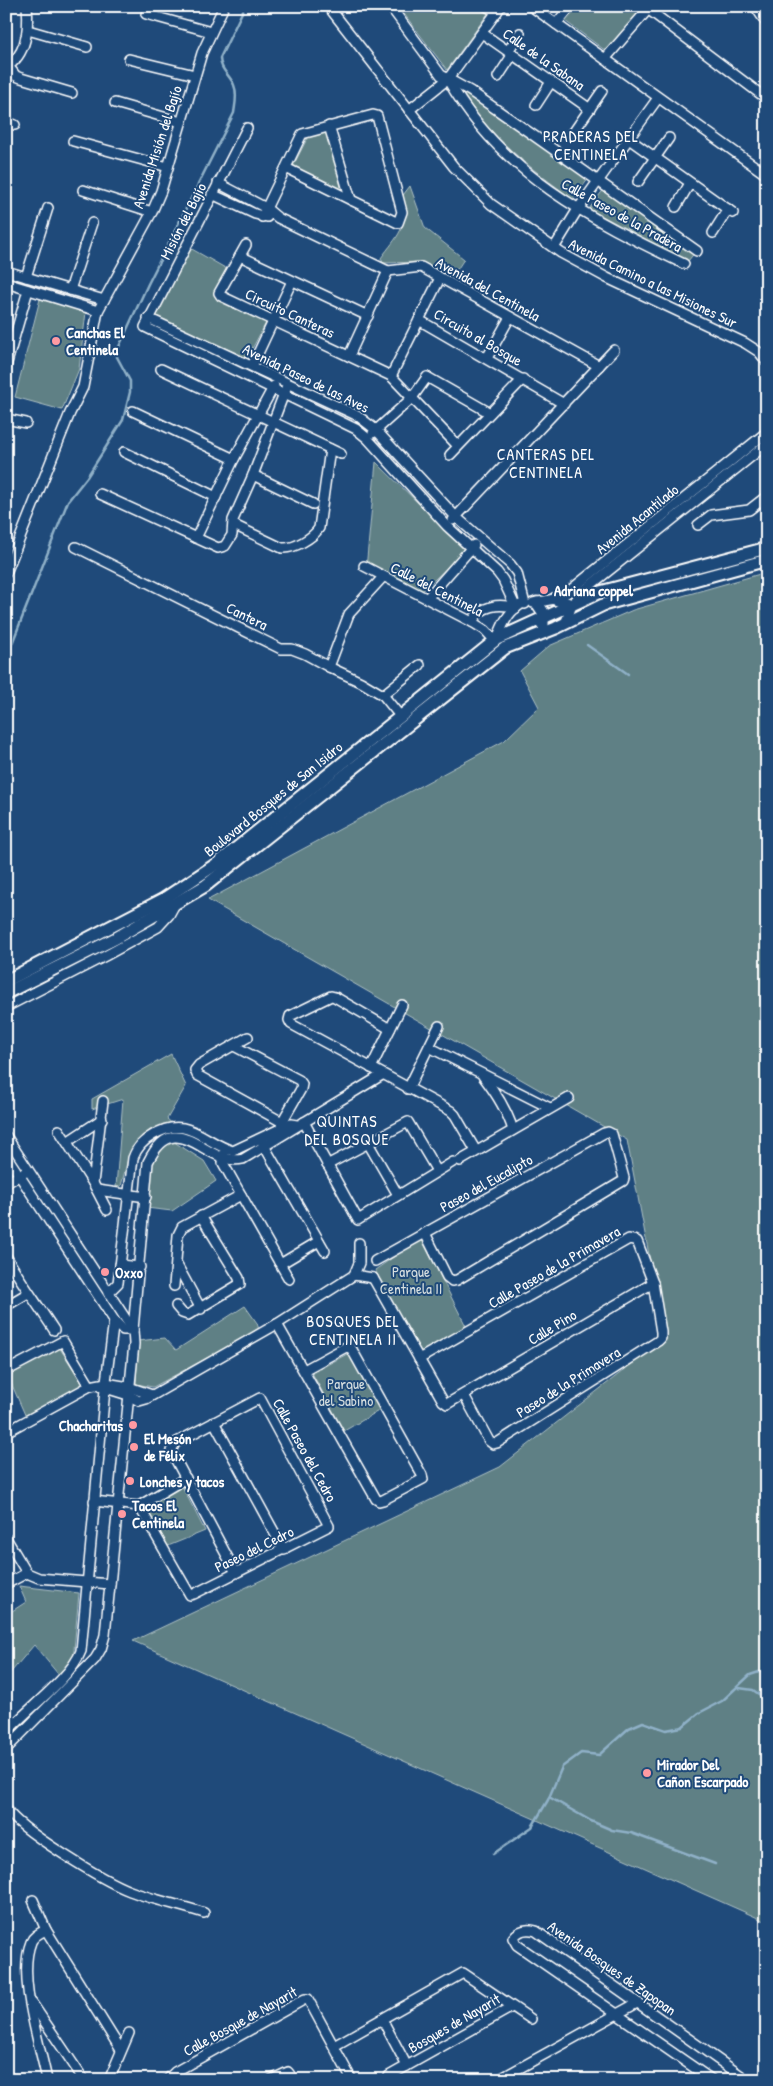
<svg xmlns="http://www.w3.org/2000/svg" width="773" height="2086" viewBox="0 0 773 2086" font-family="'Patrick Hand',sans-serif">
<rect width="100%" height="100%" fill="#1f4a7a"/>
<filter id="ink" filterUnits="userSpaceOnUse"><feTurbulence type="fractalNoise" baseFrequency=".02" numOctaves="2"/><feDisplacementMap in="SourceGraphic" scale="10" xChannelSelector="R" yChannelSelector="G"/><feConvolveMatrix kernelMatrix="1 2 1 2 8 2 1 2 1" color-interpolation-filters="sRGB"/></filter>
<g filter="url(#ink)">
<g fill="#5e8085" stroke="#aec0c2">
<path d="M398,6H480L489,12L447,70Z"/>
<path d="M578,6H644L606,51L565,21Z"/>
<path d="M460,89L589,178L573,199C531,169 487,135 460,89Z"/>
<path d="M327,132L342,191L292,168L310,133Z"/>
<path d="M410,186L425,228L464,259L453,276L422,262L383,263L381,258C397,236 410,227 400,199Z"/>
<path d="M604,189L696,251L688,261L589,209Z"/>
<path d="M190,248L227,269L216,296L267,321L247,358L154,316Z"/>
<path d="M40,299L86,312L79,369L62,410L15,397Z"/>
<path d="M376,462L466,550L419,594L366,569Z"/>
<path d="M767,572V1922L133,1641L500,1467L665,1338L627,1140L208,900L504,741L539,707L520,671L549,646L633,610Z"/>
<path d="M171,1054L186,1086L167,1119L174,1125L150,1135L130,1151L121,1186L116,1187L123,1099L92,1109V1099Z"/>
<path d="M174,1142L204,1161L216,1181L172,1211L146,1208L151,1157L159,1145Z"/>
<path d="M421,1238L467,1328L420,1355L375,1270Z"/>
<path d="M245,1306L257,1323L259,1330L153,1387L136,1384L138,1341L165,1338L176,1350Z"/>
<path d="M59,1347L83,1384L26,1417L8,1376Z"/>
<path d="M349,1353L380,1410L344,1431L312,1373Z"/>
<path d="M182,1486L205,1531L168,1546L145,1506Z"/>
<path d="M19,1586L79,1593L73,1661L58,1674L34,1645L6,1678V1615L26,1602Z"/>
</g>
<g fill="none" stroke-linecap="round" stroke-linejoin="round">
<g stroke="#90b1c8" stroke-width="2.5">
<path d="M587,645L628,674"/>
<path d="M6,659L68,501L87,477L123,420L130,392V381L117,357V351L148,284L234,113C235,105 238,94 234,85C230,75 220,70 220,58L245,6"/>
<path d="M739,1688L753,1690L767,1700"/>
<path d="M549,1797L591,1821L612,1830L631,1833L715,1864"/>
<path d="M493,1854L532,1827L548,1800L562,1767L581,1753L599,1755L629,1728L643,1722L666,1730L682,1727L699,1713L722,1701L750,1675L759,1672H767"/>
</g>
<defs>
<g id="street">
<path d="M328,6L454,167L491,204L561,253L607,278L745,343L759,352L767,362"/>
<path d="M390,6L441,75L470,91L533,135L697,251"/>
<path d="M486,6L497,12"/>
<path d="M531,6L767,175"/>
<path d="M755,6L767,24"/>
<path d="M649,10L767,99"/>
<path d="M146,14L211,32"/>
<path d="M556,24L571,6"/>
<path d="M28,30L87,47"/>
<path d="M482,33L590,109"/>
<path d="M508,51L520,33"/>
<path d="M129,59L195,75"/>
<path d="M605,59L651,6"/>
<path d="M8,66L16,76L21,78L72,93"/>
<path d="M6,67C27,55 29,27 27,6"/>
<path d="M498,77L513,54"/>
<path d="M448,80C501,174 590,219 684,264"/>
<path d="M115,103L181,122"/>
<path d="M536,105L551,82"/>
<path d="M409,110L448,79L501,6"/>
<path d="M6,122L15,125"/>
<path d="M329,126L351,200"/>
<path d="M247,128L145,327L356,429L367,438L447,526L497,572L503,580L516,608"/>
<path d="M573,133L602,91"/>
<path d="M629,139L733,213"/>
<path d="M73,141L168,167"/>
<path d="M638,182L669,138"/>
<path d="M218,183L266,208L278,218L388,271L421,267L599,366"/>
<path d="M83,190L152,212"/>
<path d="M212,194L255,214L267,217"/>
<path d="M676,207L690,183"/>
<path d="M262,217L301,136L302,134L373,115L377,116L402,212L398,223L286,168"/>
<path d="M713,233L728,209"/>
<path d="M246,245L219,293L221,296L391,376L458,446"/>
<path d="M554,248L578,209L658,98"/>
<path d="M240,256L368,316"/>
<path d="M6,271L104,300"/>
<path d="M26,277L48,208"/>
<path d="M6,283L98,311"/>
<path d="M70,290L92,223"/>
<path d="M148,318L358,416L376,430L456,517L510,564L517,573L525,604"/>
<path d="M419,320L564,404"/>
<path d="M349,356L388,271"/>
<path d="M487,358L510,317"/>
<path d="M6,366L28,290"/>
<path d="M252,366L292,281"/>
<path d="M161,369L341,454"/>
<path d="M391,376L440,278"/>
<path d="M133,411L234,459"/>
<path d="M6,419L26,423"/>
<path d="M373,433L412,398L427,377L490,413"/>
<path d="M124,452L216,497"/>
<path d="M450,455L523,379"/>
<path d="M253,475L313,504"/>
<path d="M100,494L218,548L225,546L232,535L233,520L253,475L286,388"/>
<path d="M453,520L614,350"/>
<path d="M234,525L282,548C294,549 313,538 319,528L330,449"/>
<path d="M698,525L711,515L749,510L767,496"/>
<path d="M196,538L234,459L274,386"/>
<path d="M76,547L281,649H292L305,654L329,667L361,682L383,695L400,716"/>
<path d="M364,566L472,622L485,630L495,641"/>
<path d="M6,573L70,413L83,387L98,311L152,212L161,191L202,53L224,6"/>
<path d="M430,595L474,545"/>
<path d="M533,603L555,599L568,592L767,432"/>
<path d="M472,622C481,605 499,603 516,608"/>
<path d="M565,624L572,605L582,592L767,444"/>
<path d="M497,639C502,626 507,613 520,605"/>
<path d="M329,667L349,614L383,577"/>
<path d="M383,695L420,665"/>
<path d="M6,1007L105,956L158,927L169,915L175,904"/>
<path d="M390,1029L335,997L331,996L290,1016L289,1020L291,1024L451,1111L455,1115L476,1151"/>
<path d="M248,1037L199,1065L195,1070L197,1075L282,1122L286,1131"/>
<path d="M234,1046L299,1080L302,1084L301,1089L282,1122"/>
<path d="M429,1047L550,1108"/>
<path d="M371,1068L402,1005"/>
<path d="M483,1076C496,1093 507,1110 513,1130"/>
<path d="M408,1089L439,1026"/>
<path d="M304,1122L358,1220L453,1162"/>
<path d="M59,1130L93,1183L107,1210"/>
<path d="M6,1136L133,1330"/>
<path d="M67,1142L102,1119"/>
<path d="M368,1143L398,1195"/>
<path d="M263,1144L325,1251"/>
<path d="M224,1154L223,1163L279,1262L282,1263L319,1241"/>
<path d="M6,1155L114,1320L123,1330H133"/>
<path d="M460,1161L569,1098"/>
<path d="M327,1165L408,1122L437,1171"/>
<path d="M6,1183L24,1173"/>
<path d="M93,1183L103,1101"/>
<path d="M97,1190L146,1197"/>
<path d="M6,1256C21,1282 38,1305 54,1330"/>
<path d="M375,1261L604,1133L608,1132L612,1134L624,1178L623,1181L457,1280L452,1281L447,1277L425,1233"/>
<path d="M279,1262L289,1279"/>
<path d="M120,1265L140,1267"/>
<path d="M177,1265L201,1309"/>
<path d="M354,1275L359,1263V1243"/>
<path d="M354,1275L373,1278"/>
<path d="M373,1278L443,1401L447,1404L653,1283"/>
<path d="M174,1286L178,1235L182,1227L241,1195"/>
<path d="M108,1293L118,1283L133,1158C137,1147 143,1141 153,1135C187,1114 203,1142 233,1151L284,1127L291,1124L297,1125"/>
<path d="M6,1306L28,1293"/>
<path d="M176,1306L182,1313L188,1315L240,1284L239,1278L201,1216"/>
<path d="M277,1324L376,1499L379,1501L383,1500L423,1479L422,1475L351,1348L346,1347L304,1370"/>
<path d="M419,1359L629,1239L637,1241L653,1283L661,1332V1338L658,1341L497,1443L493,1444L489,1441L464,1395"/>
<path d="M6,1371L63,1341L90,1386"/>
<path d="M99,1386L128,1395L139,1401L146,1399L277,1324L354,1275"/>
<path d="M214,1422L284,1550"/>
<path d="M6,1432L90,1386L106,1383L129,1387L152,1395"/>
<path d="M94,1501L139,1506L186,1478"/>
<path d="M139,1506L190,1595L194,1594L329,1526L260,1398L175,1443L171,1451L236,1573"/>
<path d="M6,1538L27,1573L39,1578L110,1584"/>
<path d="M6,1584L27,1573"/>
<path d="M6,1733C26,1710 71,1678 81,1651L105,1389L114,1320"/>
<path d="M6,1749L95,1659L101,1649L105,1635L134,1344L133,1330L148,1162C177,1103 206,1168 243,1159L382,1075"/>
<path d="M6,1808C17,1829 106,1882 130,1891C154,1900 180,1905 204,1913"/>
<path d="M33,1900L46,1930L121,2050"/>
<path d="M46,1930C40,1933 34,1935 31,1942C17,1977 40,2044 47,2080"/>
<path d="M32,2003L84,2080"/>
<path d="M382,2019L407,2066"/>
<path d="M334,2046L463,1973L531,2019"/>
<path d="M389,2076L512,2007"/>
<path d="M109,2080L129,2033"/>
<path d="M167,2080L175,2072L305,1999H308L352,2080"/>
<path d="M271,2080L288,2072L294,2080"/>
<path d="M498,2080L637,2003"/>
<path d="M712,2080L517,1945L513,1938C519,1930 526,1928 536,1931L747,2080"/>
</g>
<g id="secondary">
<path d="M555,599L572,605"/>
<path d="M537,603L543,612V625"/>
<path d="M6,981L162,900L218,863L497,639L600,592L767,548"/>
<path d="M6,993L116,938L205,886L505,648L556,628L603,605L767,560"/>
</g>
</defs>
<use href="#street" stroke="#fff" stroke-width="12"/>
<use href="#secondary" stroke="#fff" stroke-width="15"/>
<use href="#street" stroke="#1f4a7a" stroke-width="9"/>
<use href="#secondary" stroke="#1f4a7a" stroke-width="11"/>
</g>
</g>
<g fill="#ff9aa2" stroke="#1f4a7a" stroke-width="2">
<circle cx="56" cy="341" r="5"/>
<circle cx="544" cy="590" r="5"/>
<circle cx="105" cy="1272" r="5"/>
<circle cx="133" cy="1425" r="5"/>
<circle cx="134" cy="1447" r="5"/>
<circle cx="130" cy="1481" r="5"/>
<circle cx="122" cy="1514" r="5"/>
<circle cx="647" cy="1773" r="5"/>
</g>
<g text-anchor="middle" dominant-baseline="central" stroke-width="4" stroke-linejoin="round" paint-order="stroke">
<g font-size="15" fill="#fff" stroke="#1f4a7a">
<text transform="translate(544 59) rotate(35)">Calle de la Sabana</text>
<text transform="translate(157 147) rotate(-72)">Avenida Misión del Bajío</text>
<text transform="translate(622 215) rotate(29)">Calle Paseo de la Pradera</text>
<text transform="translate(183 221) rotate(-63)">Misión del Bajío</text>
<text transform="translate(653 283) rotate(26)">Avenida Camino a las Misiones Sur</text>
<text transform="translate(488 289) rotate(29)">Avenida del Centinela</text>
<text transform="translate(290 313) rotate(25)">Circuito Canteras</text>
<text transform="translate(478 337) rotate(30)">Circuito al Bosque</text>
<text transform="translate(306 378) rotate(26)">Avenida Paseo de las Aves</text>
<text transform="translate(637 519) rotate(-39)">Avenida Acantilado</text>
<text transform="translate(437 589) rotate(27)">Calle del Centinela</text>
<text transform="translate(247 616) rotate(26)">Cantera</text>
<text transform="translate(273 799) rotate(-39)">Boulevard Bosques de San Isidro</text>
<text transform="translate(486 1183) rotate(-29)">Paseo del Eucalipto</text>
<text transform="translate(554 1267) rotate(-30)">Calle Paseo de la Primavera</text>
<text transform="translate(552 1327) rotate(-31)">Calle Pino</text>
<text transform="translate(568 1382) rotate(-32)">Paseo de la Primavera</text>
<text transform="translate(305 1450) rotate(61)">Calle Paseo del Cedro</text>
<text transform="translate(254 1549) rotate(-26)">Paseo del Cedro</text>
<text transform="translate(612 1968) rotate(35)">Avenida Bosques de Zapopan</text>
<text transform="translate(240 2021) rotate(-29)">Calle Bosque de Nayarit</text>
<text transform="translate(454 2023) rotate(-30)">Bosques de Nayarit</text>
</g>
<g font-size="15" font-weight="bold" fill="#fff" stroke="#1f4a7a" text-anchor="start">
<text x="66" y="332">Canchas El<tspan x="66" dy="17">Centinela</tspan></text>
<text x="554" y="590">Adriana coppel</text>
<text x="115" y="1272">Oxxo</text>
<text x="123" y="1425" text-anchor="end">Chacharitas</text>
<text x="144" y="1438">El Mesón<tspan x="144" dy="17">de Félix</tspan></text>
<text x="140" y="1481">Lonches y tacos</text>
<text x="132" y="1505">Tacos El<tspan x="132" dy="17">Centinela</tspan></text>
<text x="657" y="1764">Mirador Del<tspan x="657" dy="17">Cañon Escarpado</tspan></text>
</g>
<g font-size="15" fill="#d7dfe0" stroke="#1f4a7a">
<text x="411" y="1271">Parque<tspan x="411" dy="17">Centinela II</tspan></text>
<text x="346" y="1383">Parque<tspan x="346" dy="17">del Sabino</tspan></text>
</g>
<g font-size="16" letter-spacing="1" fill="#fff" stroke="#1f4a7a">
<text x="591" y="136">PRADERAS DEL<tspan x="591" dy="18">CENTINELA</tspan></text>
<text x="546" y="454">CANTERAS DEL<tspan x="546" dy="18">CENTINELA</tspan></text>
<text x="347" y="1121">QUINTAS<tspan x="347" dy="18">DEL BOSQUE</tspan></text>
<text x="353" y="1321">BOSQUES DEL<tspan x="353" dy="18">CENTINELA II</tspan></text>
</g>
</g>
<rect width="773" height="2086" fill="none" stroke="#1f4a7a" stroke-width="25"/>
<rect x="12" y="12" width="748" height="2061" fill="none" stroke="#fff" stroke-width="2" filter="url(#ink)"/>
</svg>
